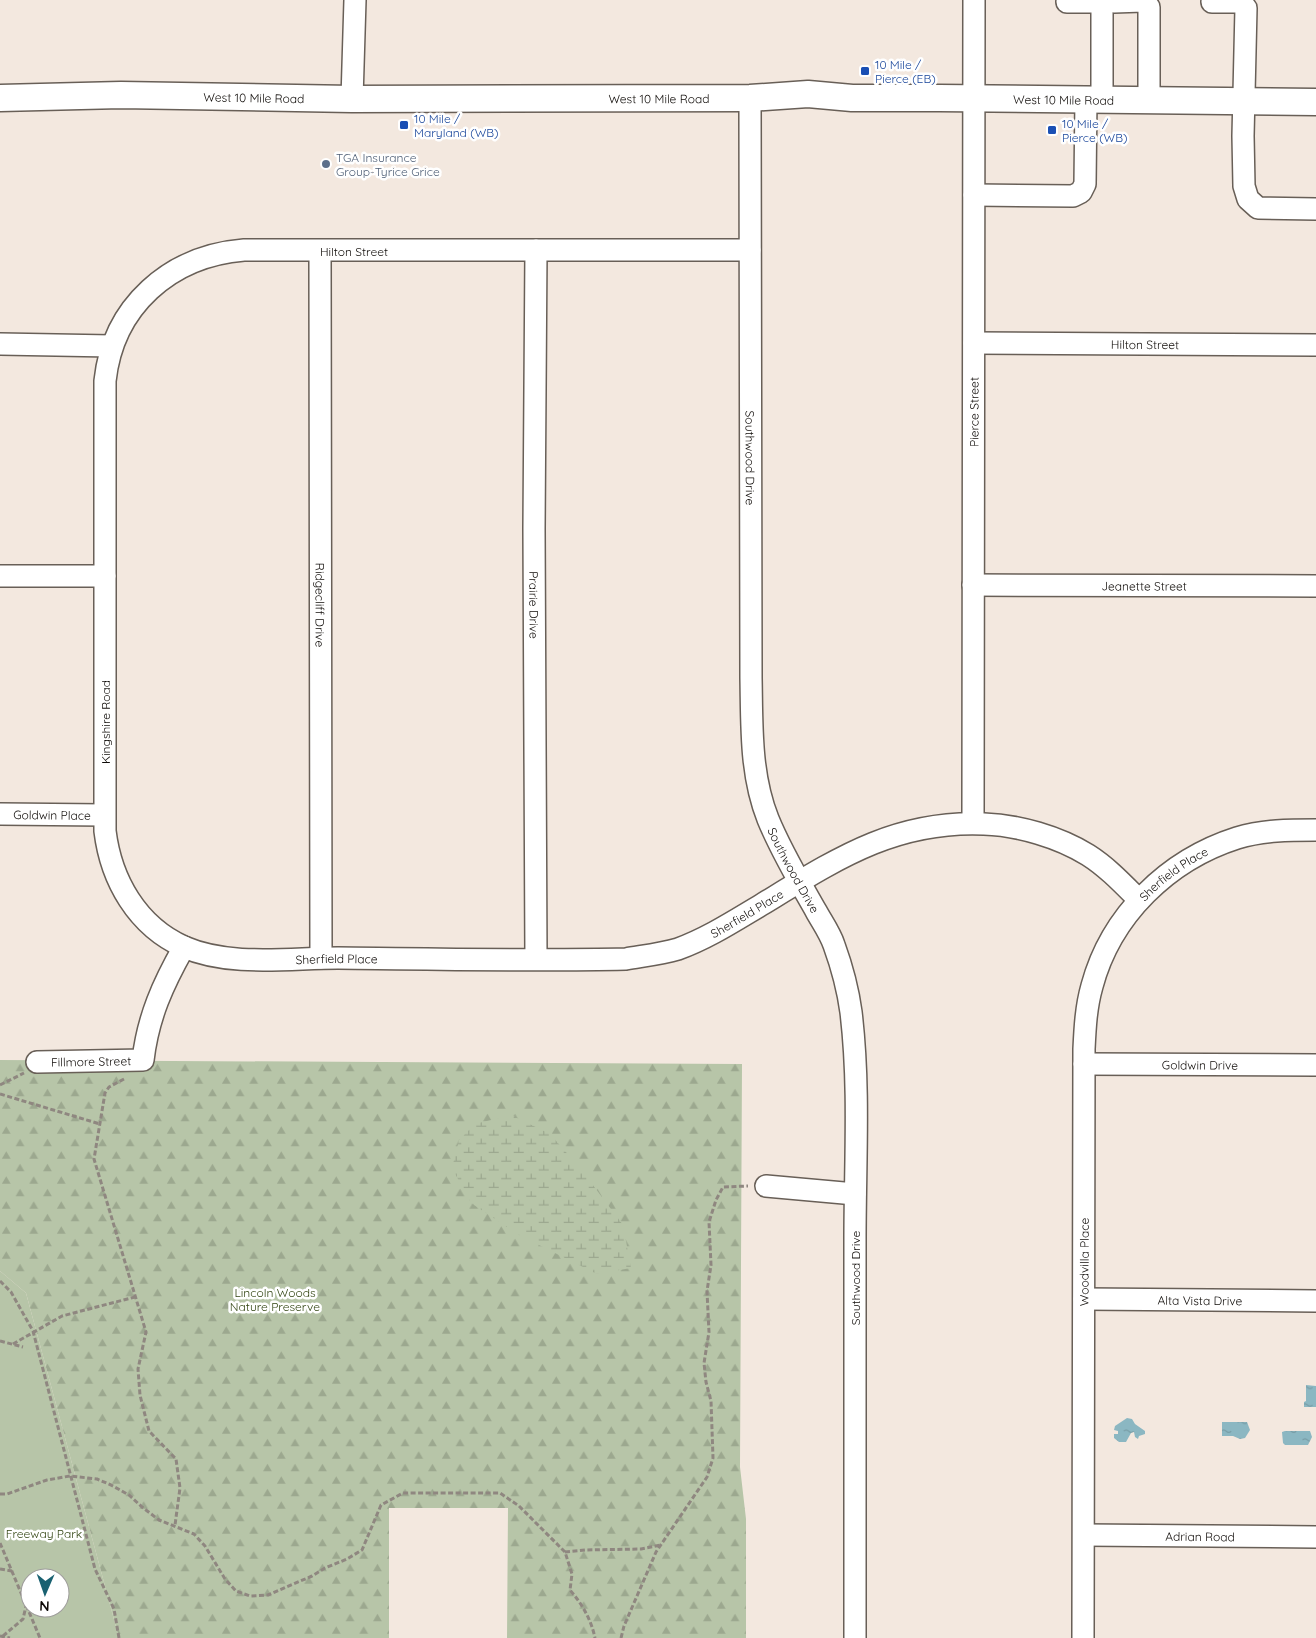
<svg xmlns="http://www.w3.org/2000/svg" width="1316" height="1638" viewBox="0 0 1316 1638" font-family="Quicksand,sans-serif">
<defs>
<pattern id="forest-firs" width="22" height="20" patternUnits="userSpaceOnUse" patternTransform="scale(1.25)"><rect width="22" height="20" fill="#b7c5a8"/><path d="M5 1l3.5 6h-7zM16 11l3.5 6h-7z" fill="#9ca88f"/></pattern>
<pattern id="wetland-marsh" width="20" height="14" patternUnits="userSpaceOnUse" patternTransform="scale(1.25)"><rect width="20" height="14" fill="#b7c5a8"/><path d="M1 5h8M5 5V1M11 12h8M15 12V8" fill="none" stroke="#9ca88f"/></pattern>
<pattern id="water-ripples" width="26" height="14" patternUnits="userSpaceOnUse" patternTransform="scale(1.25)"><rect width="26" height="14" fill="#8bb7c2"/><path d="M2 4q2-2 4 0t4 0M15 11q2-2 4 0t4 0" fill="none" stroke="#779ca5"/></pattern>
</defs>
<rect width="100%" height="100%" fill="#f3e8df"/>
<path fill="#b7c5a8" fill-rule="evenodd" d="M0,1271L26,1293L119,1638H0ZM30,1578H60V1608H30Z"/>
<path fill="url(#forest-firs)" d="M0,1060L742,1064L740,1467L746,1519V1638H507L508,1508H389V1638H119L26,1293L0,1271Z"/>
<path fill="url(#wetland-marsh)" d="M511,1115L550,1134L580,1168L623,1225L631,1268L597,1274L519,1235L471,1203L452,1168L459,1140L475,1124Z"/>
<g fill="url(#water-ripples)">
<path d="M1306,1385L1316,1386V1407H1304V1402L1306,1401Z"/>
<path d="M1127,1418L1132,1419L1135,1424L1145,1431V1434L1139,1436L1138,1439L1135,1437L1134,1432L1131,1433L1126,1442H1119L1114,1438V1434H1118V1431L1114,1430L1115,1426Z"/>
<path d="M1222,1422H1247L1250,1430L1245,1438L1240,1439L1233,1436H1222Z"/>
<path d="M1285,1431H1310L1312,1437L1308,1445H1285L1283,1443L1282,1432Z"/>
</g>
<g fill="none" stroke-linecap="round" stroke-linejoin="round">
<defs>
<g id="minor">
<path d="M1067,2H1096L1102,8V100"/>
<path d="M1114,2L1143,1L1149,7V100"/>
<path d="M1212,2H1240L1246,8L1243,136L1244,186L1248,199L1258,208L1316,209"/>
<path id="s1" d="M750,98L751,678C752,725 750,774 768,819C781,851 799,881 816,911C822,922 830,933 834,945C842,967 848,990 851,1012C860,1087 855,1163 855,1239C855,1372 855,1505 855,1638"/>
<path d="M352,99L355,0"/>
<path d="M974,195L1073,196L1081,192L1085,184L1086,99"/>
<path id="s2" d="M536,250L534,529L536,959"/>
<path id="s3" d="M750,250H244C170,256 113,306 105,381V831C111,880 137,926 184,947C230,967 289,958 338,958C434,959 530,961 626,959C643,956 661,954 678,949C708,938 734,921 761,905C835,860 894,820 984,824C1018,825 1059,837 1088,855C1107,867 1123,884 1139,900"/>
<path id="s4" d="M320,251L321,958"/>
<path id="s5" d="M974,343L1316,345"/>
<path d="M0,344L112,346"/>
<path d="M0,576H105"/>
<path id="s6" d="M973,585L1316,586"/>
<path id="s7" d="M0,814L104,815"/>
<path id="s8" d="M973,823L974,0"/>
<path id="s9" d="M37,1062L143,1060C148,1017 163,984 184,947"/>
<path id="s10" d="M1084,1064L1316,1065"/>
<path d="M766,1186L855,1194"/>
<path id="s11" d="M1084,1299L1316,1301"/>
<path id="s12" d="M1084,1535L1316,1537"/>
<path id="s13" d="M1083,1638L1084,1049C1085,1028 1086,1007 1092,986C1111,915 1168,860 1237,838C1263,830 1290,830 1316,830"/>
</g>
<g id="major">
<path id="s14" d="M0,98L121,95L352,99L750,98L808,94L852,98H939L1316,102"/>
</g>
</defs>
<use href="#minor" stroke="#685f57" stroke-width="24"/>
<use href="#major" stroke="#685f57" stroke-width="29"/>
<g stroke="#8f8780" stroke-width="3" stroke-dasharray="5 2.5" stroke-linecap="butt">
<path d="M124,1079L109,1087L105,1093L94,1159L146,1332L138,1369L140,1395L149,1431L176,1459L180,1488L175,1525"/>
<path d="M0,1085L24,1073"/>
<path d="M0,1094L100,1124"/>
<path d="M0,1281L11,1292L33,1331L95,1569L114,1609L119,1638"/>
<path d="M0,1341L23,1347"/>
<path d="M13,1344L62,1316L135,1297"/>
<path d="M0,1494H7L47,1480L70,1476L97,1479L111,1485L129,1495L142,1507L159,1520L194,1534L205,1546L225,1579L236,1591L250,1596L268,1595L312,1576L325,1568L347,1559L362,1550L381,1505L403,1493H500L519,1506L565,1552L572,1574L570,1590C582,1604 591,1619 595,1638"/>
<path d="M0,1543L40,1638"/>
<path d="M565,1552L585,1550L641,1549L661,1545"/>
<path d="M0,1569L12,1571"/>
<path d="M0,1636L10,1638"/>
<path d="M3,1636L23,1619L26,1606"/>
<path d="M621,1638L624,1626L656,1552L707,1477L713,1458L711,1401L706,1382L704,1363L709,1332L707,1291L711,1265L709,1222L716,1200L723,1187L748,1186"/>
</g>
<use href="#minor" stroke="#fff" stroke-width="21"/>
<use href="#major" stroke="#fff" stroke-width="26"/>
</g>
<g fill="#1a4fb4" stroke="#fff" stroke-width="2">
<rect x="860" y="66" width="10" height="10" rx="2.5"/>
<rect x="399" y="120" width="10" height="10" rx="2.5"/>
<rect x="1047" y="125" width="10" height="10" rx="2.5"/>
</g>
<circle fill="#5c6f8a" stroke="#fff" stroke-width="2" cx="326" cy="164" r="5"/>
<g text-anchor="middle" dominant-baseline="central" stroke-width="5" stroke-linejoin="round" paint-order="stroke">
<g font-size="12" fill="#164399" stroke="#fff" text-anchor="start">
<text x="875" y="64">10 Mile /<tspan x="875" dy="14">Pierce (EB)</tspan></text>
<text x="414" y="118">10 Mile /<tspan x="414" dy="14">Maryland (WB)</tspan></text>
<text x="1062" y="123">10 Mile /<tspan x="1062" dy="14">Pierce (WB)</tspan></text>
</g>
<g font-size="12" fill="#0f0b08" stroke="#fff">
<text stroke="none"><textPath href="#s14" startOffset="254">West 10 Mile Road</textPath></text>
<text stroke="none"><textPath href="#s14" startOffset="659">West 10 Mile Road</textPath></text>
<text stroke="none"><textPath href="#s14" startOffset="1064">West 10 Mile Road</textPath></text>
<text x="354" y="251">Hilton Street</text>
<text stroke="none"><textPath href="#s5" startOffset="171">Hilton Street</textPath></text>
<text stroke="none"><textPath href="#s8" startOffset="411">Pierce Street</textPath></text>
<text stroke="none"><textPath href="#s1" startOffset="360">Southwood Drive</textPath></text>
<text stroke="none"><textPath href="#s6" startOffset="171">Jeanette Street</textPath></text>
<text stroke="none"><textPath href="#s4" startOffset="354">Ridgecliff Drive</textPath></text>
<text stroke="none"><textPath href="#s2" startOffset="355">Prairie Drive</textPath></text>
<text transform="translate(105 722) rotate(-90)">Kingshire Road</text>
<text stroke="none"><textPath href="#s7" startOffset="52">Goldwin Place</textPath></text>
<text stroke="none"><textPath href="#s1" startOffset="780">Southwood Drive</textPath></text>
<text stroke="none"><textPath href="#s13" startOffset="795">Sherfield Place</textPath></text>
<text stroke="none"><textPath href="#s3" startOffset="1885">Sherfield Place</textPath></text>
<text stroke="none"><textPath href="#s3" startOffset="1465">Sherfield Place</textPath></text>
<text stroke="none"><textPath href="#s9" startOffset="54">Fillmore Street</textPath></text>
<text stroke="none"><textPath href="#s10" startOffset="116">Goldwin Drive</textPath></text>
<text stroke="none"><textPath href="#s13" startOffset="376">Woodvilla Place</textPath></text>
<text transform="translate(855 1278) rotate(-90)">Southwood Drive</text>
<text stroke="none"><textPath href="#s11" startOffset="116">Alta Vista Drive</textPath></text>
<text stroke="none"><textPath href="#s12" startOffset="116">Adrian Road</textPath></text>
</g>
<g font-size="12" fill="#4e5e75" stroke="#fff" text-anchor="start">
<text x="336" y="157">TGA Insurance<tspan x="336" dy="14">Group-Tyrice Grice</tspan></text>
</g>
<g font-size="12" fill="#304310" stroke="#fff">
<text x="275" y="1292">Lincoln Woods<tspan x="275" dy="14">Nature Preserve</tspan></text>
<text x="44" y="1533">Freeway Park</text>
</g>
</g>
<g transform="translate(45 1593) rotate(182)"><circle r="24" fill="#ffffff" stroke="#9f9d9c"/>
<path d="M0-4L9 19L0 12L-9 19Z" fill="#196171"/>
<text y="-8" font-size="14" font-weight="bold" text-anchor="middle" fill="#0f0b08">N</text>
</g>
</svg>
